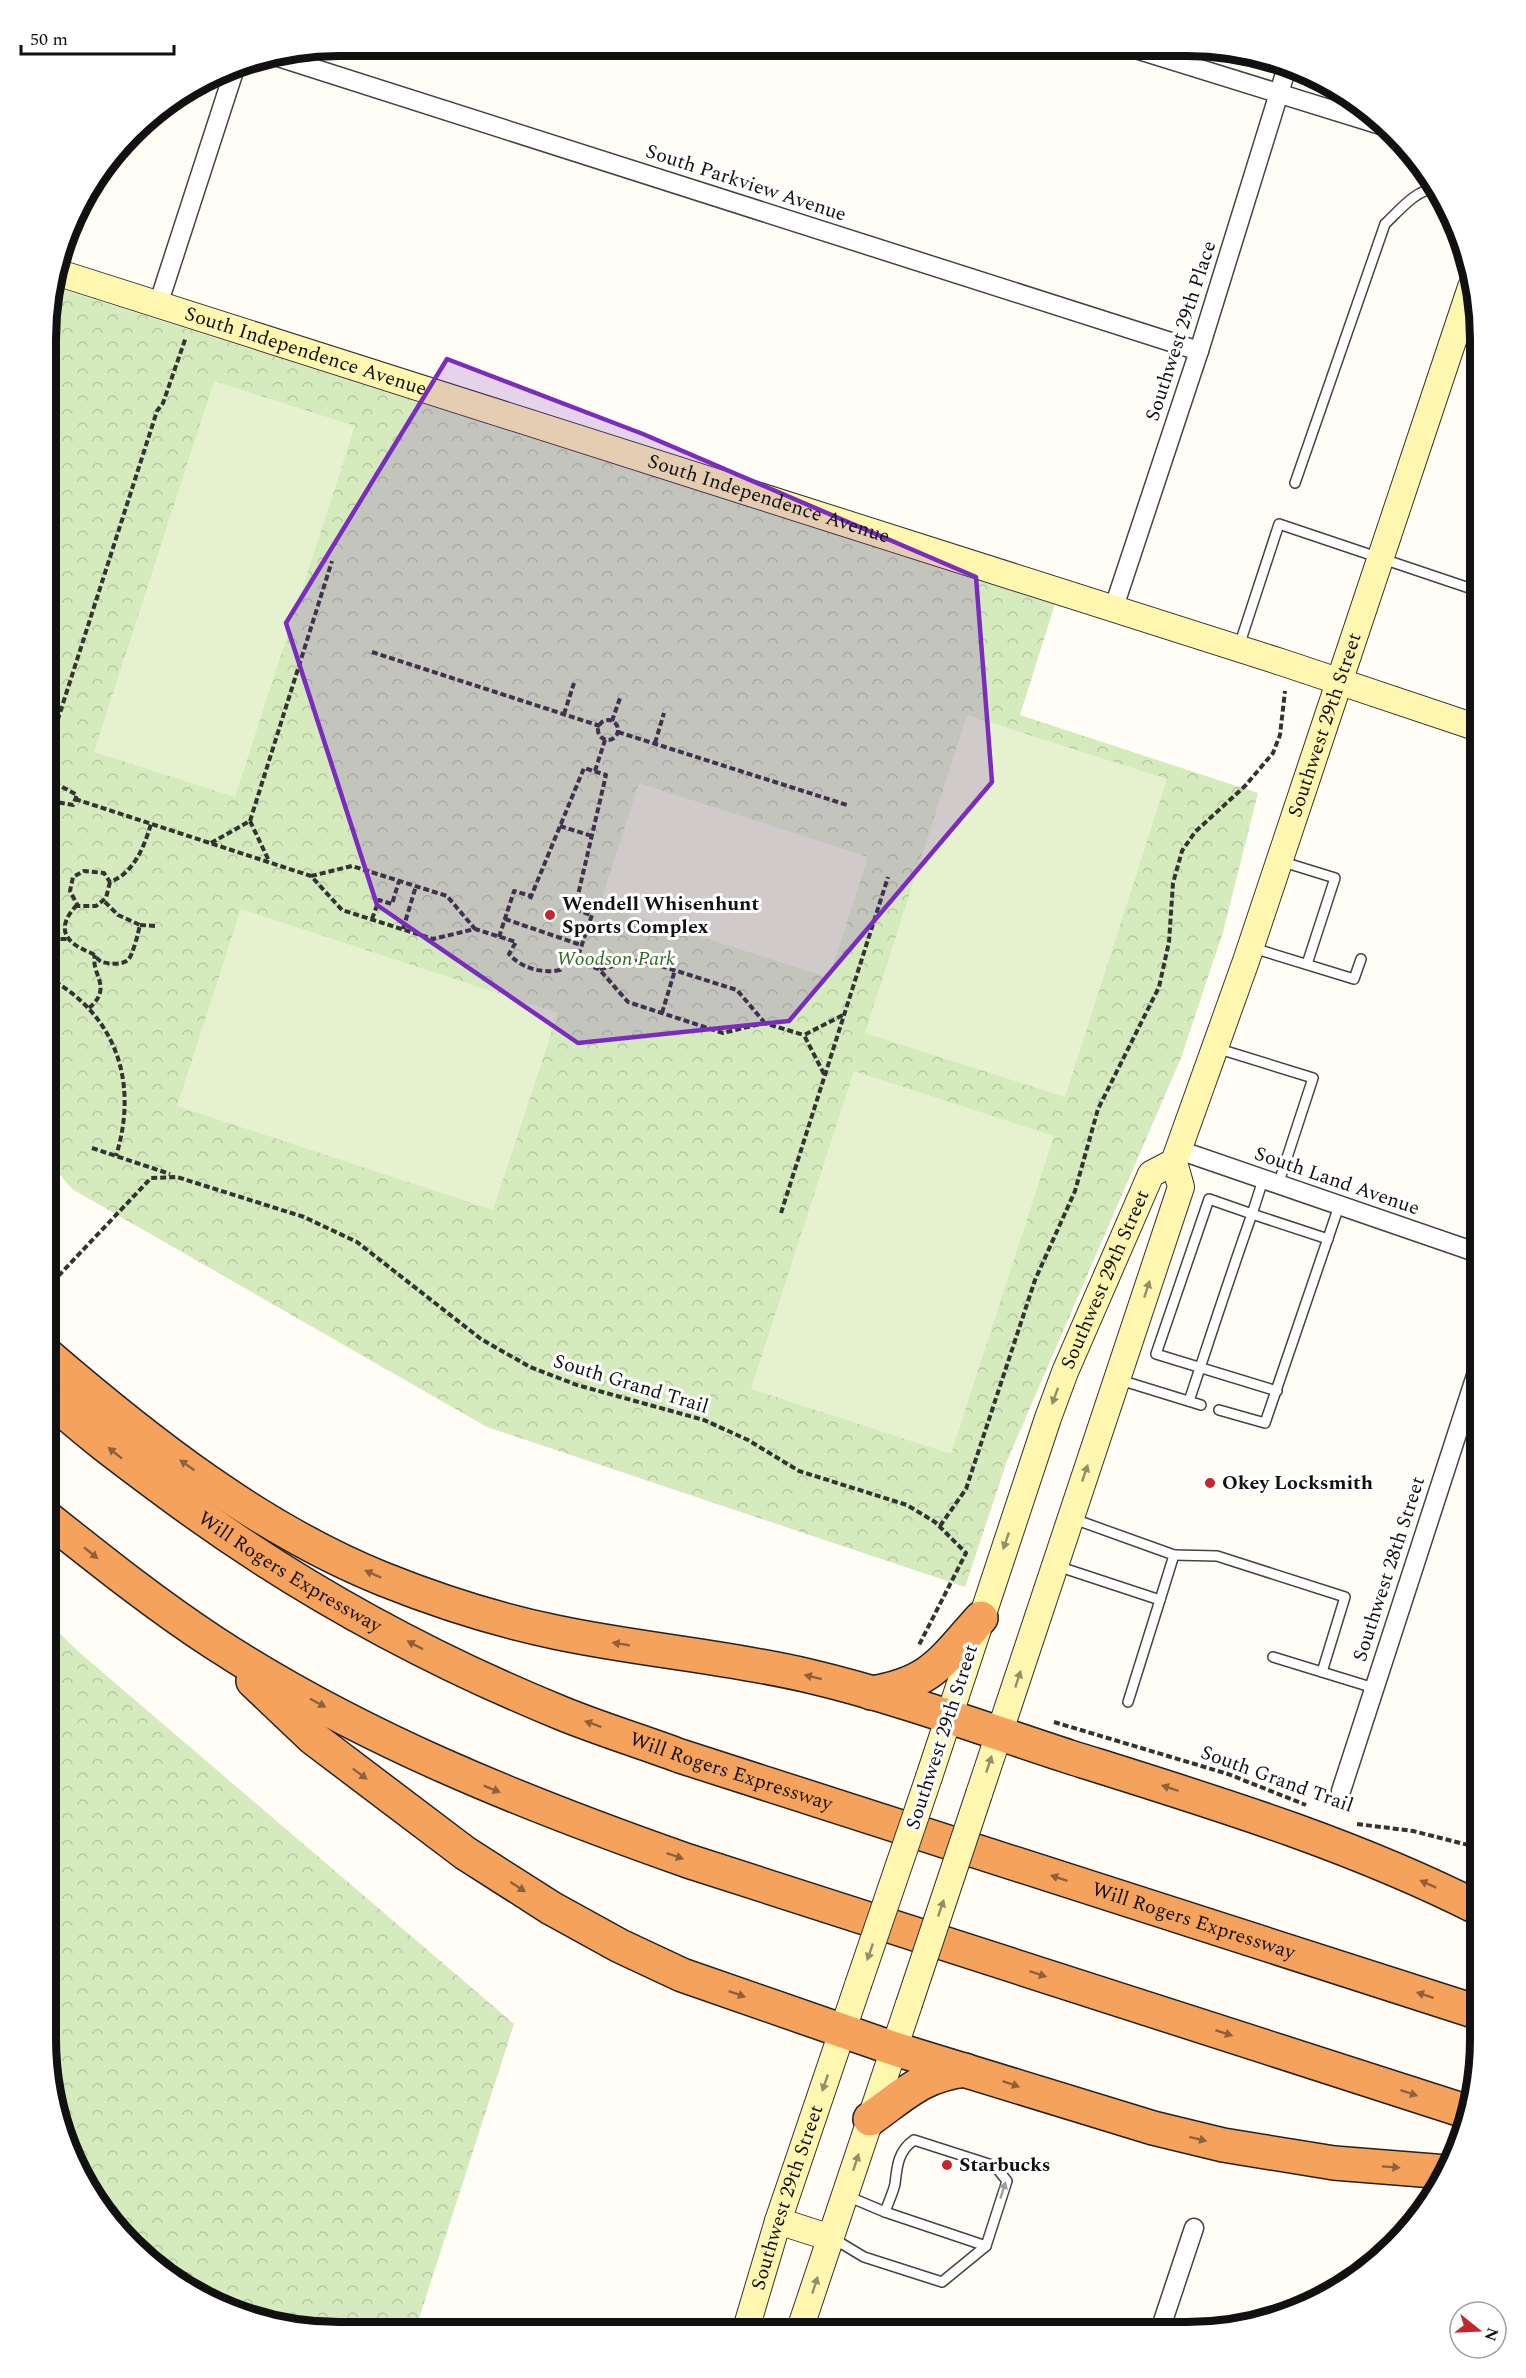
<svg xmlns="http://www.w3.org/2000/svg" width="1526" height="2378" viewBox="0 0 1526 2378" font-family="Spectral,serif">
<defs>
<pattern id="park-crowns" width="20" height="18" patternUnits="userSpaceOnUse" patternTransform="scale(1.5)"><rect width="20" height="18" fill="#d5ebbd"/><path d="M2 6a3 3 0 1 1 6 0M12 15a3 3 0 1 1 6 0" fill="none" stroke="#b6c8a1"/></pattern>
</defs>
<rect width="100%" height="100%" fill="#fffdf5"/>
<g fill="url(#park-crowns)">
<path d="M52,286L1055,604L1020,715L1258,793L1223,932L1181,1058L1007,1461L965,1587L487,1427L72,1189L46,1158L47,301Z"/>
<path d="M46,1620L80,1653L514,2024L415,2331H301L227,2311L160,2273L106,2218L67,2152L45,2039Z"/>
</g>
<g fill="#e6f2cf">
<path d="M214,381L355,426L235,797L94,752Z"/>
<path d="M967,715L1167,779L1065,1097L865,1033Z"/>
<path d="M639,783L868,857L829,978L600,904Z"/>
<path d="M241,909L558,1013L493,1210L177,1106Z"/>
<path d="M854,1071L1054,1136L951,1454L751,1389Z"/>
</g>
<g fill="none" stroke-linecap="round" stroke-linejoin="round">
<defs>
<g id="lane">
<path d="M1295,483L1385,224C1399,211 1416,189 1437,188"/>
<path d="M1239,646L1279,524L1481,592"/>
<path d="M1280,861L1335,878L1307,964"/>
<path d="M1253,948L1354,979L1361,959"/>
<path d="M1216,1048L1313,1078L1278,1185"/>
<path d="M1263,1180L1252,1214L1328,1239"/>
<path d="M1120,1380L1201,1405"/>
<path d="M1189,1401C1210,1338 1230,1276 1252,1214L1209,1199L1156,1354L1277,1391"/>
<path d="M1219,1410L1265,1423L1339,1206"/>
<path d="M1071,1518L1174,1555L1160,1600"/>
<path d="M1174,1555L1217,1556L1345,1597L1322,1672"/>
<path d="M1057,1566L1160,1600L1128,1702"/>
<path d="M1273,1657L1374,1688"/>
<path d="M847,2196L885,2212L986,2246"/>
<path d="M834,2239L864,2257L942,2282L986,2246L1007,2181L995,2166L914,2140C898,2151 897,2166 895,2184C893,2193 888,2203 885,2212"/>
</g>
<g id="street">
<path d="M1129,47L1387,127"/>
<path d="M278,57L1199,351"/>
<path d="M158,305L236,65"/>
<path d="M1460,320L1479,327"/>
<path d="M1113,610L1199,351L1288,64"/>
<path d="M1179,1150L1481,1254"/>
<path d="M1341,1791L1481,1360"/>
<path d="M1159,2333L1194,2228"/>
</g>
<g id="secondary">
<path id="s1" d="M56,272L1284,663L1481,729"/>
<path id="s2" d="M929,1777L1048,1418L1065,1372L1151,1174L1174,1162"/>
<path id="s3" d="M979,1794L1181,1187L1174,1162L1246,961L1471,287"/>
<path d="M778,2221L831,2238"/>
<path id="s4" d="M745,2332L778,2221L858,1985"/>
<path d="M799,2332L909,2004"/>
</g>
<g id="highway">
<path d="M46,1354C147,1441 259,1529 383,1579C438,1601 497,1620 555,1632C639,1650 725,1656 809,1676C898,1697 984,1729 1070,1757C1210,1801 1350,1843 1480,1909"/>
<path id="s5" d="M46,1395C81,1428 120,1457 159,1486C281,1578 419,1655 561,1713C600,1729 640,1741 680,1756L1480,2013"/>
<path d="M46,1517C100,1560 155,1604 213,1642C360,1738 523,1803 688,1861L1468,2112"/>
<path d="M253,1681L313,1738L465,1853L551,1908L620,1946L682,1975L895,2049L1153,2128L1223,2145L1334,2163L1447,2172"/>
<path d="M871,1693C932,1683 942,1661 981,1618"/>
<path d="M870,2119C904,2095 922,2075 965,2070"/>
</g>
</defs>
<use href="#lane" stroke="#444" stroke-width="12"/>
<use href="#street" stroke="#444" stroke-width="21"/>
<use href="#secondary" stroke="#333" stroke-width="28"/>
<use href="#highway" stroke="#222" stroke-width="36"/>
<g stroke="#333" stroke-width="4" stroke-dasharray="6 3" stroke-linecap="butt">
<path d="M372,652L600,726"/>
<path d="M564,714L574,683"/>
<path d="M47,715L58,719"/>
<circle cx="608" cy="730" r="10"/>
<path d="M612,721L620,698"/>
<path d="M618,732L847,805"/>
<path d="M655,743L664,713"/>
<path d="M595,771L605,740"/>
<path d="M75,799L311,876L342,910L433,939L475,929L516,942L509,954C521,968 542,974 560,970V957L599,969L628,1002L723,1033L764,1023L804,1035"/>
<path d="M50,801L73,805L77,795L55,783"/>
<path d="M47,806C59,788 57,769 48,750L157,411L163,403L186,337"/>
<path d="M250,821L332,561"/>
<path d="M560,826L592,836"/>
<path d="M211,843L250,821L269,861"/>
<path d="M311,876L352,866L447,896L475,929"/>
<path d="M110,882L106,898L96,906H78L70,891L73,877L84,871L104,873L110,882C134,873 144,847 151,824"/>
<path d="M530,899L584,768L606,775L574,912"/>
<path d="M77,905C54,929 66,943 91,953C96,955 97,960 102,962C108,964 123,965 128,960C133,955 138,933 140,925L118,915L104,901"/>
<path d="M575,910L592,915L576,962"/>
<path d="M372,919L379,900L392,904L399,881"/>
<path d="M505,919L581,945"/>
<path d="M140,925L156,926"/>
<path d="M47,928L58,939H69"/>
<path d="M403,929L416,886"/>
<path d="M499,937L514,891L531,896"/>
<path d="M600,969L642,960L737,990L764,1022"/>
<path d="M47,977C116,1014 139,1082 116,1156"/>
<path d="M89,1008C114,987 90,974 95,955"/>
<path d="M662,1013L675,970"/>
<path d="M824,1074L804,1035L843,1015"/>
<path d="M92,1148L170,1174"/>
<path d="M781,1213L888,877"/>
<path d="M46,1289L151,1178L177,1177L304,1217L357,1242L481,1339L530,1367L577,1385L704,1420L748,1440L799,1471L907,1505L935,1522L966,1553L919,1645"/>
<path d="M940,1526L966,1489L1035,1280L1075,1191L1098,1109L1159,987L1169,942L1173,883L1182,851L1195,832L1245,786L1273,753L1280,735L1285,691"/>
<path d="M1054,1722L1228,1774L1306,1805"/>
<path d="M1357,1824L1413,1831L1480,1848"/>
</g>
<use href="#lane" stroke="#fff" stroke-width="9"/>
<use href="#street" stroke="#fff" stroke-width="18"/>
<use href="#secondary" stroke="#fff6b0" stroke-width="26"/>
<use href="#highway" stroke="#f5a25d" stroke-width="33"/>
<defs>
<g id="secondary-bridge">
<path d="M858,1985L929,1777"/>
<path d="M909,2004L979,1794"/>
</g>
</defs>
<use href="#secondary-bridge" stroke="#333" stroke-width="28" stroke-linecap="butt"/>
<use href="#secondary-bridge" stroke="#fff6b0" stroke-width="26"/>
</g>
<defs><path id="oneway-solid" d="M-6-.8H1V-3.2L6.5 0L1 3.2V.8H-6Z" transform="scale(1.5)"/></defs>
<g fill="#948f68">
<use href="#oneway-solid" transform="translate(1147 1289) rotate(-72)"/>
<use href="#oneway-solid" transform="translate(1055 1396) rotate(110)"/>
<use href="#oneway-solid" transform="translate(1085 1473) rotate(-71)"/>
<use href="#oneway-solid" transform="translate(1006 1541) rotate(109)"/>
<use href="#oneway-solid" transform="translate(1018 1679) rotate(-72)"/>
<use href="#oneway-solid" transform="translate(989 1764) rotate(-72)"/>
<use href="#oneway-solid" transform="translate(941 1908) rotate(-71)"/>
<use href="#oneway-solid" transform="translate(870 1952) rotate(109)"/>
<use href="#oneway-solid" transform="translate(825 2083) rotate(109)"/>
<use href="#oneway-solid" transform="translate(856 2162) rotate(-72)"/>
<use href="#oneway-solid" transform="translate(815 2285) rotate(-72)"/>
</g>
<g fill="#8e613b">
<use href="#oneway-solid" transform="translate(115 1453) rotate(-141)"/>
<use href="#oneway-solid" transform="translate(187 1465) rotate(-145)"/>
<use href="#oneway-solid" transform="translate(91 1553) rotate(39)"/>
<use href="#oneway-solid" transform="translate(373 1574) rotate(-156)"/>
<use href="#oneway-solid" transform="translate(621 1644) rotate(-171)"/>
<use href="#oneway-solid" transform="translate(415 1645) rotate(-153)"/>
<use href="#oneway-solid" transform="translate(813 1677) rotate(-166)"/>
<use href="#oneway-solid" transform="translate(318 1703) rotate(28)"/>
<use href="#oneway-solid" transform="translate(593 1724) rotate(-160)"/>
<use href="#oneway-solid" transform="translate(360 1774) rotate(37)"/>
<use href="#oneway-solid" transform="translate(1170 1788) rotate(-162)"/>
<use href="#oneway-solid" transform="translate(492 1789) rotate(22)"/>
<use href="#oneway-solid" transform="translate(675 1856) rotate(19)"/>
<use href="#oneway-solid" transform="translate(1059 1878) rotate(-162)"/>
<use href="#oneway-solid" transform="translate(1428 1884) rotate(-156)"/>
<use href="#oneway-solid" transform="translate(518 1887) rotate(33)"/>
<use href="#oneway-solid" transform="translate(1038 1974) rotate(18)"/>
<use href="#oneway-solid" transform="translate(737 1994) rotate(19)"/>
<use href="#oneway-solid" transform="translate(1425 1995) rotate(-162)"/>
<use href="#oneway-solid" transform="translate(1224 2033) rotate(18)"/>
<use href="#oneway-solid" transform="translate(1011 2084) rotate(19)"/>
<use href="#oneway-solid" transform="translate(1409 2093) rotate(18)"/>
<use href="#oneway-solid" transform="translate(1198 2139) rotate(14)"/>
<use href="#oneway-solid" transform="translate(1391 2167) rotate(4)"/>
</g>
<use fill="#a0a0a0" href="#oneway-solid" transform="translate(1003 2190) rotate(-73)"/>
<path fill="#7b2cbf" fill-opacity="0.2" stroke="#7b2cbf" stroke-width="4.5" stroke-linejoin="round" d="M447,359L643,434L976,577L992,782L789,1021L578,1043L377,905L286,623Z"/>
<g fill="#c4262e" stroke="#fff" stroke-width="2">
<circle cx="550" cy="915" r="6"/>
<circle cx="1210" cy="1483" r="6"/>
<circle cx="947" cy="2165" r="6"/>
</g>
<g text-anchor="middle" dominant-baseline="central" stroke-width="6" stroke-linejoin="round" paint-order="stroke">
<g font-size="20" fill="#111" stroke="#fff">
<text transform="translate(746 183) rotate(18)">South Parkview Avenue</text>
<text transform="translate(1181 331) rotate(-72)">Southwest 29th Place</text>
<text stroke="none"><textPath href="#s1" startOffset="262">South Independence Avenue</textPath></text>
<text stroke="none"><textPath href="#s1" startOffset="748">South Independence Avenue</textPath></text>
<text stroke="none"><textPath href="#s3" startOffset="1128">Southwest 29th Street</textPath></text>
<text transform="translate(1337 1181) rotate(19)">South Land Avenue</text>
<text stroke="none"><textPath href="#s2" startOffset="528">Southwest 29th Street</textPath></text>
<text transform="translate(631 1384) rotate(17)">South Grand Trail</text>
<text transform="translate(1389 1569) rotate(-72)">Southwest 28th Street</text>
<text stroke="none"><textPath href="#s5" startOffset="302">Will Rogers Expressway</textPath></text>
<text transform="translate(942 1737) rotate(-72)">Southwest 29th Street</text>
<text stroke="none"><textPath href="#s5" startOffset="788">Will Rogers Expressway</textPath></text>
<text transform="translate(1277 1779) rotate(20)">South Grand Trail</text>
<text stroke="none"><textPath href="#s5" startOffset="1274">Will Rogers Expressway</textPath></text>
<text stroke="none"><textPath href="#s4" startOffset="141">Southwest 29th Street</textPath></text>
</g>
<g font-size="20" font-weight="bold" fill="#111" stroke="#fff" text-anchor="start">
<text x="562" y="904">Wendell Whisenhunt<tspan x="562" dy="23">Sports Complex</tspan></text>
<text x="1222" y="1483">Okey Locksmith</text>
<text x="959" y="2165">Starbucks</text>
</g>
<g font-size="20" font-style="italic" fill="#2f6b1f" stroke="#fff">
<text x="616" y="959">Woodson Park</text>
</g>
</g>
<path d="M0 0H1526V2378H0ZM339 56H1187A283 283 0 0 1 1470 339V2039A283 283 0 0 1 1187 2322H339A283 283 0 0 1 56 2039V339A283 283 0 0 1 339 56Z" fill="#fff" fill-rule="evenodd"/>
<path fill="none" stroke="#111" stroke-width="8" d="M339 56H1187A283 283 0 0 1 1470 339V2039A283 283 0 0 1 1187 2322H339A283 283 0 0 1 56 2039V339A283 283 0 0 1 339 56Z"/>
<g transform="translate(1478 2330) rotate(108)"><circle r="28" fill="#ffffff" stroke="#a0a0a0" stroke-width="1.5"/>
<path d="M0-4.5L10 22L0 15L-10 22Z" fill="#c4262e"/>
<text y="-9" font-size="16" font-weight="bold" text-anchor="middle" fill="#111111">N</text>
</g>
<path d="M21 45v9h153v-9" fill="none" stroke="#111111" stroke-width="3"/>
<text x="30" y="45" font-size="18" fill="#111111" stroke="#ffffff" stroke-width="4.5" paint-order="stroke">50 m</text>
</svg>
